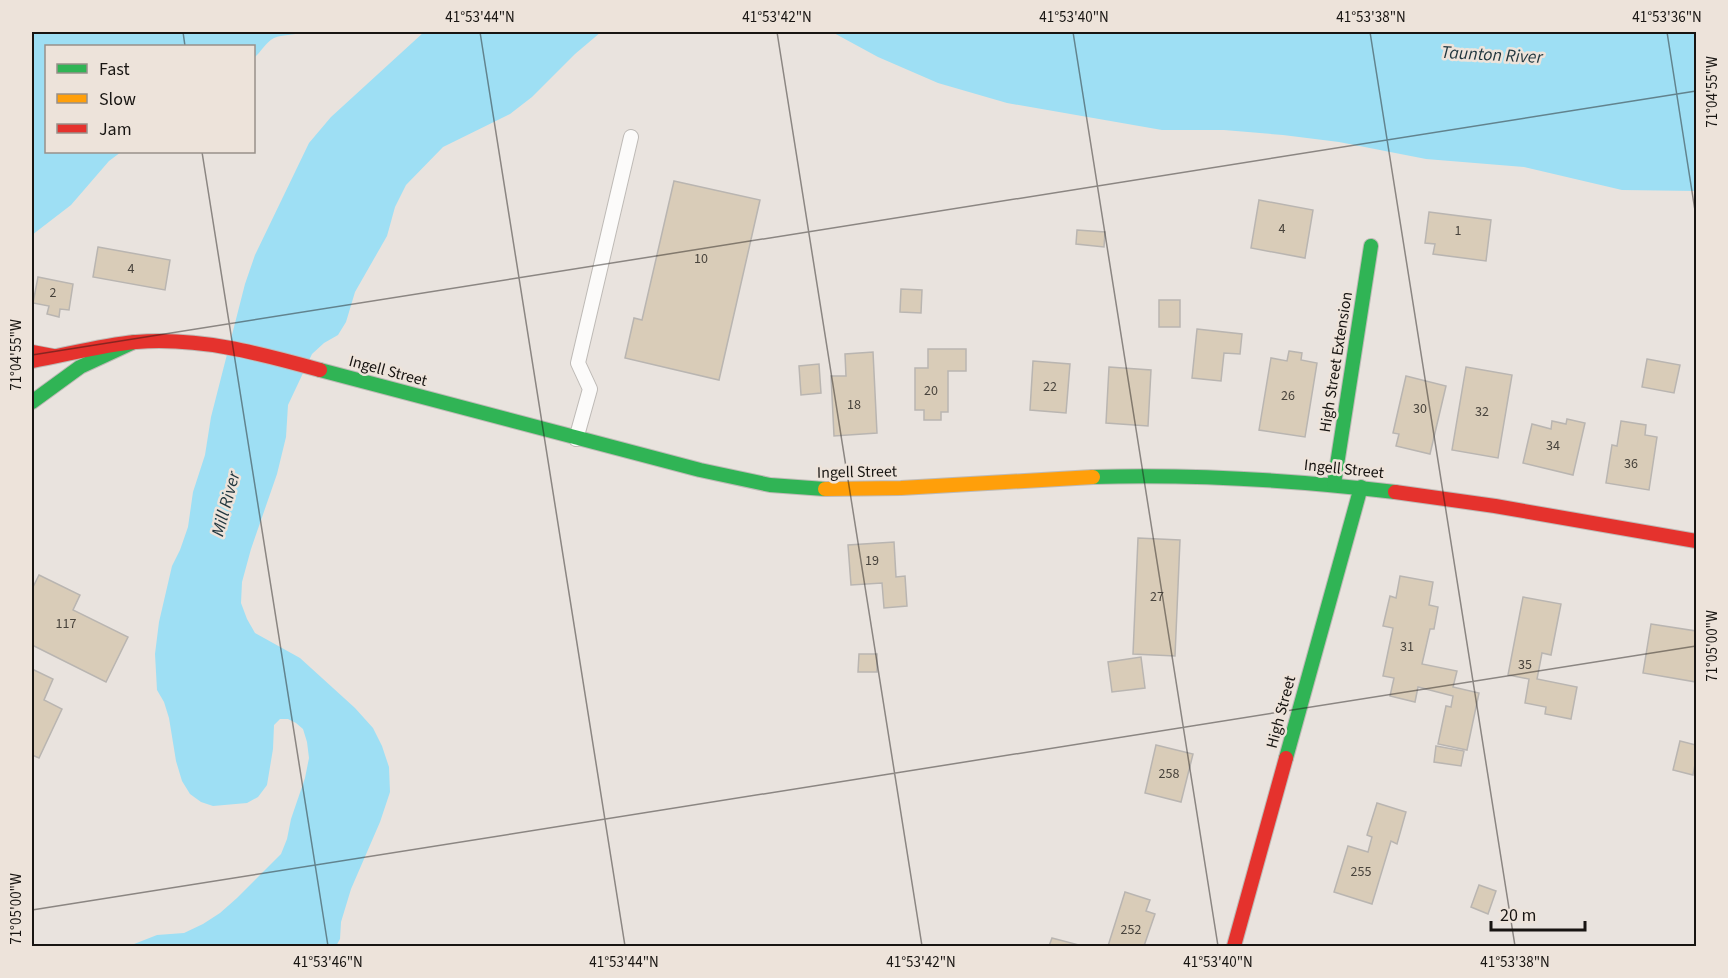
<svg xmlns="http://www.w3.org/2000/svg" width="1728" height="978" viewBox="0 0 1728 978" font-family="'Source Sans 3',sans-serif">
<rect width="100%" height="100%" fill="#e9e3de"/>
<g fill="#9edff4">
<path d="M32,32H303C293,36 283,34 274,38C266,42 261,52 254,58V46H46V152H121L109,161L71,205L32,235Z"/>
<path d="M424,32H601L575,54L532,97L510,114L443,147L406,185L395,207L387,236L355,292L346,322L338,335L324,343L312,354L288,405L286,437L277,474L251,549L242,582L241,603L247,619L255,633L300,658L355,708L373,728L382,746L389,767L390,792L380,822L351,889L341,922L340,939L336,946L275,945L272,946H129L157,935L184,933L203,924L220,913L237,898L281,854L287,839L291,819L305,778L309,758L307,742L303,729L296,723L288,719H280L274,725L273,749L267,785L258,797L247,803L213,806L201,802L190,794L182,781L176,761L169,718L164,702L157,690L155,654L159,622L172,566L180,550L188,527L193,492L205,455L211,417L245,284L255,255L309,143L331,117Z"/>
<path d="M832,32H1696V191L1622,190L1524,167L1426,159L1339,142L1283,135L1224,130H1162L1007,103L938,83L878,57Z"/>
</g>
<g fill="#d9ccb8" stroke="#b9b5b1" stroke-width="1.5">
<path d="M674,181L760,200L719,380L625,358L634,318L642,320Z"/>
<path d="M1259,200L1313,210L1305,258L1251,248Z"/>
<path d="M1429,212L1491,220L1486,261L1433,254L1435,244L1425,243Z"/>
<path d="M1077,230L1105,232L1104,247L1076,244Z"/>
<path d="M98,247L170,260L165,290L93,277Z"/>
<path d="M38,277L73,284L69,310L60,309L59,317L47,314L49,306L33,303Z"/>
<path d="M901,289L922,290L921,313L900,312Z"/>
<rect x="1159" y="300" width="21" height="27"/>
<path d="M1197,329L1242,334L1240,354L1224,353L1221,381L1192,378Z"/>
<path d="M928,349H966V371H948V412H941V420H924V410H915V368H928Z"/>
<path d="M1289,351L1302,353L1301,360L1317,363L1305,437L1259,430L1271,358L1287,361Z"/>
<path d="M873,352L877,433L834,436L831,376H846L845,354Z"/>
<path d="M1647,359L1680,365L1674,393L1642,387Z"/>
<path d="M1033,361L1070,364L1066,413L1030,410Z"/>
<path d="M819,364L821,393L801,395L799,366Z"/>
<path d="M1109,367L1151,370L1148,426L1106,423Z"/>
<path d="M1466,367L1512,375L1498,458L1452,450Z"/>
<path d="M1406,376L1446,386L1430,454L1396,446L1399,434L1393,433Z"/>
<path d="M1567,419L1585,423L1573,475L1523,463L1532,424L1551,429L1552,421L1566,424Z"/>
<path d="M1621,421L1646,425L1645,435L1657,437L1649,490L1606,483L1612,445L1617,446Z"/>
<path d="M1138,538L1180,540L1175,656L1133,654Z"/>
<path d="M894,542L896,577L905,576L907,606L884,608L882,583L851,585L848,545Z"/>
<path d="M39,575L80,595L73,610L128,637L106,682L32,645V589Z"/>
<path d="M1400,576L1433,582L1429,605L1438,607L1434,629H1430L1422,664L1457,671L1453,687L1479,693L1467,750L1438,744L1446,706L1451,707L1453,696L1418,687L1415,702L1390,696L1394,678L1383,676L1393,628L1383,626L1390,596L1396,598Z"/>
<path d="M1523,597L1561,604L1551,655L1542,653L1537,679L1577,687L1571,719L1545,714L1546,707L1525,703L1529,679L1508,675Z"/>
<path d="M1651,624L1696,631V682L1643,673Z"/>
<path d="M859,654H877V672H858Z"/>
<path d="M1141,657L1145,688L1112,692L1108,662Z"/>
<path d="M32,669L53,679L44,700L62,709L39,758L32,755Z"/>
<path d="M1680,741L1696,745V759L1693,775L1673,770Z"/>
<path d="M1156,745L1193,754L1181,802L1145,793Z"/>
<path d="M1436,746L1464,751L1461,766L1434,762Z"/>
<path d="M1377,803L1406,812L1397,844L1391,841L1372,904L1334,892L1348,846L1368,852L1372,837L1367,835Z"/>
<path d="M1479,885L1496,891L1488,914L1471,907Z"/>
<path d="M1125,892L1150,900L1146,911L1155,914L1144,946H1108Z"/>
<path d="M1052,938L1079,945V946H1049Z"/>
</g>
<g fill="none" stroke-linecap="round" stroke-linejoin="round">
<defs>
<path id="lane" d="M576,439L590,389L578,363L631,137"/>
<g id="fast">
<path d="M320,370L700,470L770,485L825,489"/>
<path d="M32,402L80,367L134,342"/>
<path d="M1093,477C1194,474 1294,480 1395,492"/>
<path d="M1334,484L1371,246"/>
<path d="M1286,758L1361,487"/>
</g>
<path id="slow" d="M825,489L901,488L1093,477"/>
<g id="jam">
<path d="M32,352L53,356"/>
<path d="M32,361C66,355 101,345 136,342C199,337 259,353 320,370"/>
<path d="M1395,492L1495,506L1696,541"/>
<path d="M1234,946L1286,758"/>
</g>
</defs>
<use href="#lane" stroke="#bebab6" stroke-width="16"/>
<use href="#fast" stroke="#bebab6" stroke-width="16"/>
<use href="#slow" stroke="#bebab6" stroke-width="16"/>
<use href="#jam" stroke="#bebab6" stroke-width="16"/>
<use href="#lane" stroke="#fcfbfa" stroke-width="14"/>
<use href="#fast" stroke="#30b455" stroke-width="14"/>
<use href="#slow" stroke="#ff9f0a" stroke-width="14"/>
<use href="#jam" stroke="#e5322d" stroke-width="14"/>
</g>
<path fill="none" stroke="#181512" stroke-width="1.5" stroke-opacity="0.45" d="M183,32L185,46M480,32L625,946M777,32L922,946M1073,32L1218,946M1370,32L1515,946M1667,32L1696,217M202,152L328,946M32,355L1696,91M32,910L1696,646"/>
<g text-anchor="middle" dominant-baseline="central" stroke-width="5" stroke-linejoin="round" paint-order="stroke">
<g font-size="14" fill="#48433c">
<text x="1282" y="229">4</text>
<text x="1458" y="231">1</text>
<text x="701" y="259">10</text>
<text x="131" y="269">4</text>
<text x="53" y="293">2</text>
<text x="1050" y="387">22</text>
<text x="931" y="391">20</text>
<text x="1288" y="396">26</text>
<text x="854" y="405">18</text>
<text x="1420" y="409">30</text>
<text x="1482" y="412">32</text>
<text x="1553" y="446">34</text>
<text x="1631" y="464">36</text>
<text x="872" y="561">19</text>
<text x="1157" y="597">27</text>
<text x="66" y="624">117</text>
<text x="1407" y="647">31</text>
<text x="1525" y="665">35</text>
<text x="1169" y="774">258</text>
<text x="1361" y="872">255</text>
<text x="1131" y="930">252</text>
</g>
<g font-size="16" fill="#181512" stroke="#ede3da">
<text transform="translate(1336 362) rotate(-81)">High Street Extension</text>
<text transform="translate(388 371) rotate(15)">Ingell Street</text>
<text transform="translate(1344 469) rotate(6)">Ingell Street</text>
<text transform="translate(857 472) rotate(-1)">Ingell Street</text>
<text transform="translate(1281 712) rotate(-75)">High Street</text>
</g>
<g font-size="18" font-style="italic" fill="#1f353d" stroke="#ede3da">
<text transform="translate(1492 55) rotate(3)">Taunton River</text>
<text transform="translate(226 504) rotate(-75)">Mill River</text>
</g>
</g>
<rect width="1728" height="978" fill="none" stroke="#ede3da" stroke-width="66"/>
<rect x="45" y="45" width="210" height="108" fill="#ede3da" stroke="#98918a" stroke-width="1.5"/>
<rect x="57" y="64" width="30" height="9" fill="#30b455" stroke="#98918a" stroke-width="1.5"/>
<text x="99" y="75" font-size="18" fill="#181512">Fast</text>
<rect x="57" y="94" width="30" height="9" fill="#ff9f0a" stroke="#98918a" stroke-width="1.5"/>
<text x="99" y="105" font-size="18" fill="#181512">Slow</text>
<rect x="57" y="124" width="30" height="9" fill="#e5322d" stroke="#98918a" stroke-width="1.5"/>
<text x="99" y="135" font-size="18" fill="#181512">Jam</text>
<path d="M1491 921v9h94v-9" fill="none" stroke="#181512" stroke-width="3"/>
<text x="1500" y="921" font-size="18" fill="#181512" stroke="#ede3da" stroke-width="4.5" paint-order="stroke">20 m</text>
<rect x="33" y="33" width="1662" height="912" fill="none" stroke="#181512" stroke-width="2"/>
<g font-size="15" text-anchor="middle" fill="#181512">
<text x="480" y="22">41°53'44"N</text>
<text x="777" y="22">41°53'42"N</text>
<text x="1074" y="22">41°53'40"N</text>
<text x="1371" y="22">41°53'38"N</text>
<text x="1667" y="22">41°53'36"N</text>
<text transform="translate(1712 92) rotate(-90)" y="5">71°04'55"W</text>
<text transform="translate(16 355) rotate(-90)" y="5">71°04'55"W</text>
<text transform="translate(1712 646) rotate(-90)" y="5">71°05'00"W</text>
<text transform="translate(16 909) rotate(-90)" y="5">71°05'00"W</text>
<text x="328" y="967">41°53'46"N</text>
<text x="624" y="967">41°53'44"N</text>
<text x="921" y="967">41°53'42"N</text>
<text x="1218" y="967">41°53'40"N</text>
<text x="1515" y="967">41°53'38"N</text>
</g>
</svg>
